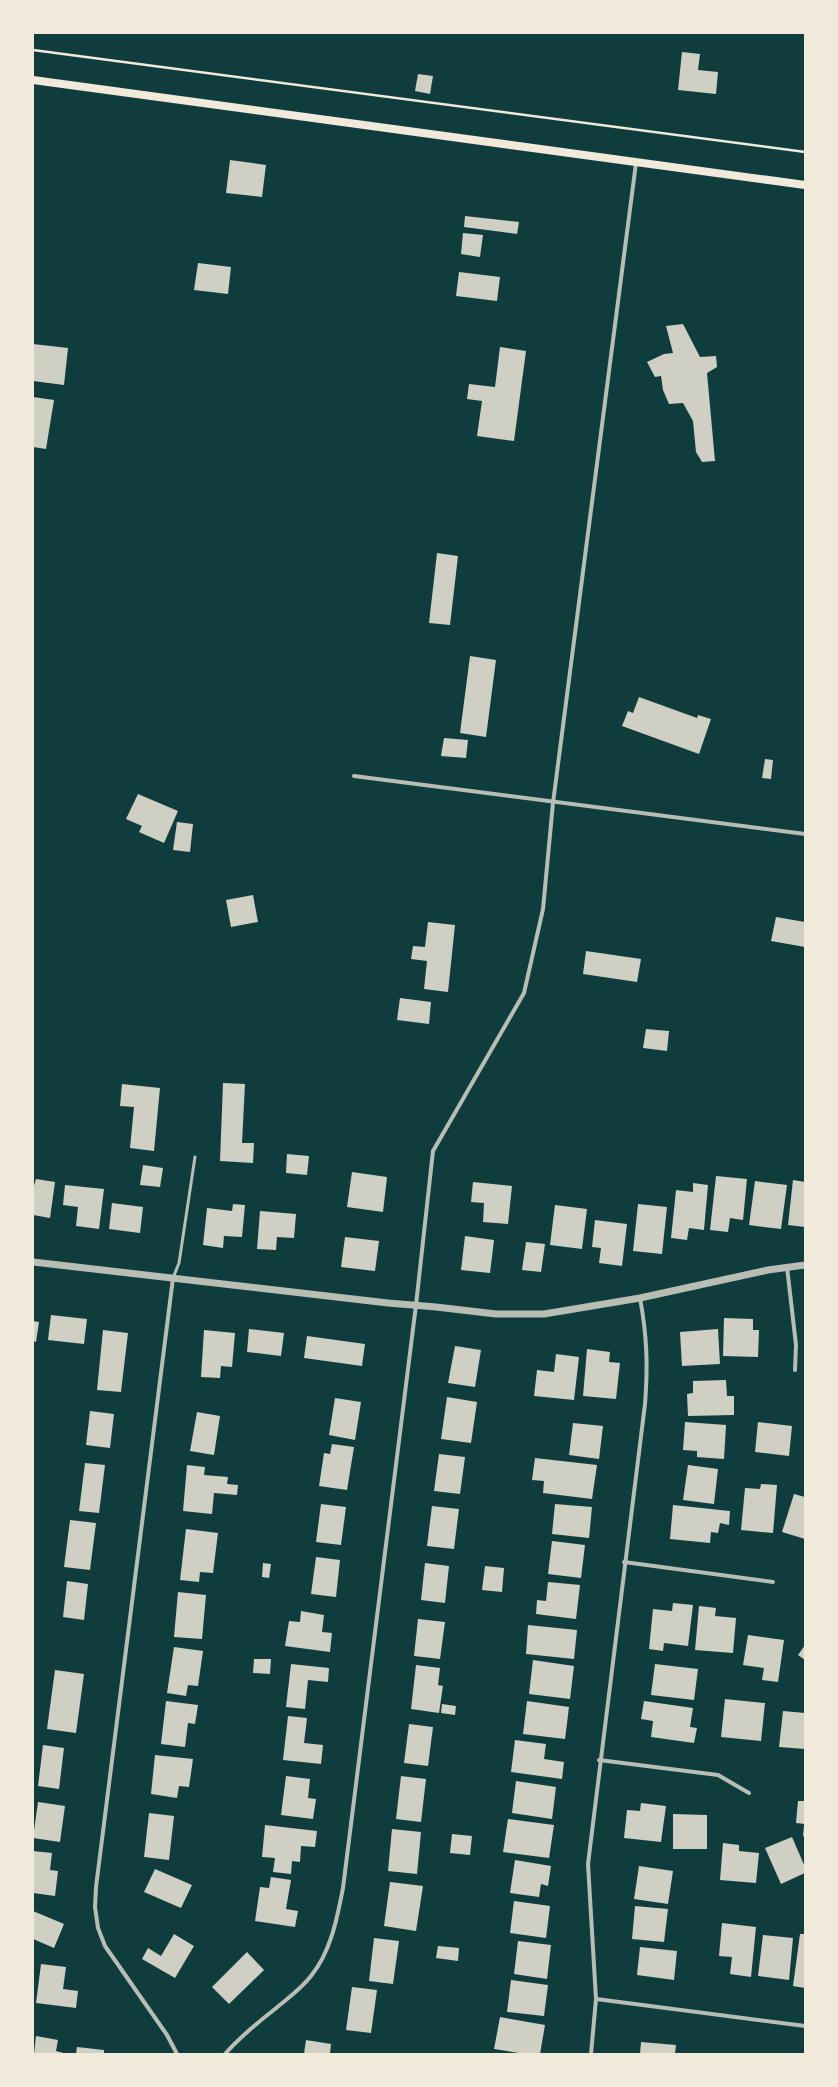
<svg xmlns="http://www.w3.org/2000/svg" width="838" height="2087" viewBox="0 0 838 2087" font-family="Georgia,serif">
<rect width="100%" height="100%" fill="#0f3d3e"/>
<g fill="#cfcfc3">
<path d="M682,52L700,54L698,70L718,72L716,94L678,90Z"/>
<path d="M418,74L433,76L430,94L415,91Z"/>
<path d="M230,160L266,165L262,197L226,193Z"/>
<path d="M465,216L519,222L517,234L464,227Z"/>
<path d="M463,233L483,235L480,257L461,254Z"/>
<path d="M198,263L231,267L228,294L194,290Z"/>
<path d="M459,272L500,277L497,301L456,296Z"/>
<path d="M683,324L700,357L716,356L717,367L707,373L715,461L702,462L696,452L693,421L683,403L669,404L663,390L661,376L655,377L647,362L664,354L673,353L666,326Z"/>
<path d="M33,344L68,348L64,385L33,381Z"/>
<path d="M500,347L526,351L514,441L477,436L482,401L467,399L469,384L495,387Z"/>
<path d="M33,397L54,400L46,449L33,447Z"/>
<path d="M437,553L458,556L450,625L429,623Z"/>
<path d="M470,656L496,660L486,737L460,733Z"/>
<path d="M639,697L697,718L698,715L711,719L699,754L622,726L628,711L633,713Z"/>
<path d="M444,738L468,740L466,758L441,756Z"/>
<path d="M765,759L773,760L771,779L762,778Z"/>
<path d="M138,794L178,811L164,843L139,832L142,826L126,819Z"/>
<path d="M177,822L193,824L190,852L173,850Z"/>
<path d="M253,895L258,922L231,927L226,900Z"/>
<path d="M776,917L805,922V947L771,941Z"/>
<path d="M428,922L455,925L448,992L424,989L427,961L411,959L413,946L425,947Z"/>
<path d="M586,951L641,959L637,982L583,974Z"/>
<path d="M400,998L431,1002L429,1024L397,1020Z"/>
<path d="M646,1029L669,1031L667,1051L643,1048Z"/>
<path d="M223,1083L245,1084L242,1143H254L253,1163L220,1161Z"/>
<path d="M122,1084L160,1088L154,1151L130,1148L134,1107L120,1106Z"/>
<path d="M287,1154L309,1156L307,1175L286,1173Z"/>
<path d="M143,1165L163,1168L160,1187L140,1185Z"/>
<path d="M352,1172L387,1177L383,1212L347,1207Z"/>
<path d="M716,1176L747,1179L743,1220L730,1218L728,1232L710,1230Z"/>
<path d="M36,1179L55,1182L50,1218L33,1215V1189Z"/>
<path d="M793,1180L805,1182V1227L788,1225Z"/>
<path d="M755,1181L787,1185L781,1229L749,1225Z"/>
<path d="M473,1182L512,1186L508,1224L483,1222L484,1203L471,1202Z"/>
<path d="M693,1183L708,1185L704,1230L689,1228L687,1240L671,1238L676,1190L693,1192Z"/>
<path d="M65,1185L104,1189L99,1229L76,1226L78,1207L63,1205Z"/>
<path d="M112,1203L143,1207L140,1233L109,1229Z"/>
<path d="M233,1204L245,1205L242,1237L224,1236L223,1248L203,1245L207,1208L232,1211Z"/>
<path d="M638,1204L667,1207L662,1254L633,1251Z"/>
<path d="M555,1205L587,1209L582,1249L550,1245Z"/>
<path d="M260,1211L296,1214L294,1238L277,1237L276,1250L257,1249Z"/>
<path d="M595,1220L627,1224L622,1266L599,1263L601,1248L592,1247Z"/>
<path d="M465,1236L494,1240L490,1273L461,1270Z"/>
<path d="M345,1237L379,1241L375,1271L341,1267Z"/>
<path d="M526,1242L545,1244L541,1272L522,1270Z"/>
<path d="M51,1315L87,1319L84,1344L48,1340Z"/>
<path d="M724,1318L753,1319V1330H759L758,1357L723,1356Z"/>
<path d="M33,1321L39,1322L36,1342L33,1341Z"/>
<path d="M249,1329L284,1333L281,1356L247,1352Z"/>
<path d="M718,1329L720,1364L682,1366L680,1332Z"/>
<path d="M103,1330L128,1333L121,1392L97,1390Z"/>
<path d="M204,1330L235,1333L232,1367L221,1366L220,1378L201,1377Z"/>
<path d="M307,1336L365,1344L362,1366L304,1358Z"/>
<path d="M455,1346L481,1350L475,1387L448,1383Z"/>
<path d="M587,1349L610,1352L609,1362L620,1363L616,1399L583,1396Z"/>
<path d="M556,1354L579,1357L574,1400L534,1396L537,1370L554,1372Z"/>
<path d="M726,1380L727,1396H734V1415L688,1416L687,1394L693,1393V1381Z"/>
<path d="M447,1397L477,1402L471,1443L441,1439Z"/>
<path d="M335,1398L361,1402L355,1440L329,1435Z"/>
<path d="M90,1411L114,1414L110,1448L86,1445Z"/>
<path d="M197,1412L220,1416L214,1455L190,1451Z"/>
<path d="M685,1422L726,1425L724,1459L697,1457V1451L683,1450Z"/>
<path d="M758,1422L792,1426L789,1456L755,1452Z"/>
<path d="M573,1423L603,1426L599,1459L569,1455Z"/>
<path d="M332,1444L354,1447L347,1490L319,1486L324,1453L330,1454Z"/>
<path d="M439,1454L465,1457L460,1494L434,1491Z"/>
<path d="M535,1458L597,1465L592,1499L543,1493L544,1481L532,1480Z"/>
<path d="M85,1463L105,1465L99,1513L79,1511Z"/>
<path d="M187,1465L205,1467L204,1475L228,1477L227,1484L238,1485L237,1495L214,1493L212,1514L183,1511Z"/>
<path d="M688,1465L718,1469L714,1504L683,1500Z"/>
<path d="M761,1484L777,1485L773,1533L741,1530L745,1488L760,1489Z"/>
<path d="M794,1494L805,1497V1539L782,1532Z"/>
<path d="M321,1504L346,1507L341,1545L316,1542Z"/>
<path d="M555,1504L592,1507L589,1538L552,1534Z"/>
<path d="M673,1505L730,1511L729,1525L720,1523L718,1533L711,1532L710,1543L670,1539Z"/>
<path d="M432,1506L459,1509L454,1549L427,1546Z"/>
<path d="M70,1520L96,1523L90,1570L64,1567Z"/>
<path d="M186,1529L218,1533L213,1573L200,1572L199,1582L180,1580Z"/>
<path d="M552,1541L585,1545L581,1578L548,1574Z"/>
<path d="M316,1557L340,1560L336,1597L311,1594Z"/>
<path d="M263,1563L271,1564L269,1578L262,1577Z"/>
<path d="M425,1563L449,1566L445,1603L421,1600Z"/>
<path d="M485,1566L504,1568L502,1592L482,1590Z"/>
<path d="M67,1581L88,1584L84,1620L63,1617Z"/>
<path d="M548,1582L580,1585L576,1619L536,1614L537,1600L546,1601Z"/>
<path d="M178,1592L206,1595L202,1639L174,1637Z"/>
<path d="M673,1603L693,1605L688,1646L664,1643L663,1651L649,1649L653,1609L672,1611Z"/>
<path d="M699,1606L716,1608L715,1616L736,1618L733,1653L695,1650Z"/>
<path d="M301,1611L324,1615L322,1632L332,1633L330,1652L285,1646L289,1621L300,1622Z"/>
<path d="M418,1619L445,1622L440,1659L414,1656Z"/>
<path d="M528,1625L577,1630L574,1659L526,1654Z"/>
<path d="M748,1635L784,1640L778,1682L762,1680L764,1668L743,1665Z"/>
<path d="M805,1645V1660L798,1655Z"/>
<path d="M174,1647L203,1651L198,1686L188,1685L186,1696L167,1693Z"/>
<path d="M254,1659H271L270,1674L253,1673Z"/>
<path d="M533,1660L574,1666L570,1699L529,1694Z"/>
<path d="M291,1664L329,1668L328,1682L308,1680L305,1709L286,1707Z"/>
<path d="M655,1664L698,1669L694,1700L651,1695Z"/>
<path d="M416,1665L440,1668L438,1685L443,1686L439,1713L411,1709Z"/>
<path d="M55,1670L84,1674L76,1733L47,1729Z"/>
<path d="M725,1699L765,1703L761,1741L721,1737Z"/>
<path d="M166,1701L198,1705L195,1724L188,1723L185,1747L161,1744Z"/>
<path d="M527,1701L569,1707L565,1739L523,1734Z"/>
<path d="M644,1701L693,1708L690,1727L697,1728L694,1743L651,1737L653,1721L641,1719Z"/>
<path d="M442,1704L456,1706L455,1715L441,1713Z"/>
<path d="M783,1711L805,1713V1749L779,1747Z"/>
<path d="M288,1716L307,1718L304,1743L323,1745L321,1764L283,1760Z"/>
<path d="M409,1724L433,1727L428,1766L404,1763Z"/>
<path d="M515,1740L546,1744L544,1759L564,1762L562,1779L511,1772Z"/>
<path d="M43,1745L64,1748L59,1789L38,1786Z"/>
<path d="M155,1755L193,1759L189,1787L179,1786L177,1798L151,1794Z"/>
<path d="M286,1776L310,1779L308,1798L316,1799L313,1819L281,1815Z"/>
<path d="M401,1776L426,1779L421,1822L396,1819Z"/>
<path d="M516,1781L556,1787L552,1819L512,1813Z"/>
<path d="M798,1801H805V1824L796,1823Z"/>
<path d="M38,1802L65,1806L60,1842L33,1838Z"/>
<path d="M641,1803L666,1806L661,1842L624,1838L627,1810L640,1811Z"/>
<path d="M149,1813L174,1816L169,1860L144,1857Z"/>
<path d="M673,1814L707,1815V1849H673Z"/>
<path d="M508,1819L554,1825L549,1858L503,1852Z"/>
<path d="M265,1825L317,1831L315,1847L301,1846L300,1862L292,1861L291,1874L273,1872L275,1858L262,1857Z"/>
<path d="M804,1826H805V1837L803,1836Z"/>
<path d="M392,1829L421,1832L417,1874L388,1871Z"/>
<path d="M452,1834L472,1836L470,1855L450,1853Z"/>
<path d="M792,1837L805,1867V1873L781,1884L765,1848Z"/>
<path d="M723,1843L739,1845V1851L759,1853L756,1883L720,1880Z"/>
<path d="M33,1851L52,1853L50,1870L58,1871L55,1896L33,1893Z"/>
<path d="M515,1860L551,1866L548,1886L541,1884L539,1897L510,1893Z"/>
<path d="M639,1866L673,1871L668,1904L634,1899Z"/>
<path d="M155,1869L192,1885L181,1908L144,1892Z"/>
<path d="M271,1877L291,1880L286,1909L298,1911L295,1927L255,1921L260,1887L269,1888Z"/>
<path d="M390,1882L423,1886L416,1931L384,1926Z"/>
<path d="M514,1901L550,1906L546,1938L510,1933Z"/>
<path d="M635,1906L668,1909L664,1942L632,1939Z"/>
<path d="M33,1911L64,1924L54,1948L33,1939Z"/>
<path d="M722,1923L756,1927L751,1977L730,1974L732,1957L719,1956Z"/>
<path d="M174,1934L194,1946L175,1978L142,1959L148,1948L161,1956Z"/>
<path d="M800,1934H805V1988L793,1986Z"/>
<path d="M763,1935L793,1938L789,1980L758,1976Z"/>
<path d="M374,1938L399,1941L393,1984L369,1981Z"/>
<path d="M518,1941L551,1945L547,1979L514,1974Z"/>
<path d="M438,1946L459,1948L458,1961L436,1958Z"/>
<path d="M640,1947L677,1951L674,1980L637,1975Z"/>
<path d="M247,1952L264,1970L229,2004L212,1987Z"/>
<path d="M41,1964L66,1967L63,1989L78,1991L76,2008L36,2003Z"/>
<path d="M511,1980L548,1985L544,2016L507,2012Z"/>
<path d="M352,1987L377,1990L371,2033L346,2030Z"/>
<path d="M500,2017L545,2025L540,2054H525L494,2049Z"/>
<path d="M36,2036L58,2040L56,2051L67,2054H34Z"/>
<path d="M306,2040L331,2044L330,2054H304Z"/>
<path d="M641,2042L676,2045L675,2054H640Z"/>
<path d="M77,2047L104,2050V2054H76Z"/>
</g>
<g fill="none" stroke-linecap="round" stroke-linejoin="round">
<path stroke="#f1e9da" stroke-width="2.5" d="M33,50L805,152"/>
<path stroke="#b8beb3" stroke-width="3" d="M173,1278L179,1263L195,1157"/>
<g stroke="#b8beb3" stroke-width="4">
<path d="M354,776L805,834"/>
<path d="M787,1267L796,1345L795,1370"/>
<path d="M173,1278L96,1887L95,1907L98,1928L105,1946L167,2035L177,2054"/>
<path d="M624,1562L773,1582"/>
<path d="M599,1760L718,1775L749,1793"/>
<path d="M596,1999L805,2026"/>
<path d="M225,2054C240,2037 257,2023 275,2009C287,1999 301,1989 311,1976C331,1951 337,1919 343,1888L416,1305L433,1151L524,993L543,909L553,803L636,163"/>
<path d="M591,2054L596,1999L588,1864L645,1404C648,1365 647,1336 640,1298"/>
</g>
<path stroke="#b8beb3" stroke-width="7" d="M33,1262L388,1303L436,1307L496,1314H544L640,1298L768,1270L805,1265"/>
<path stroke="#f1e9da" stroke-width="8" d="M33,80L805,185"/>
</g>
<rect width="838" height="2087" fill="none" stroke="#f1e9da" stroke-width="68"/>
</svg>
